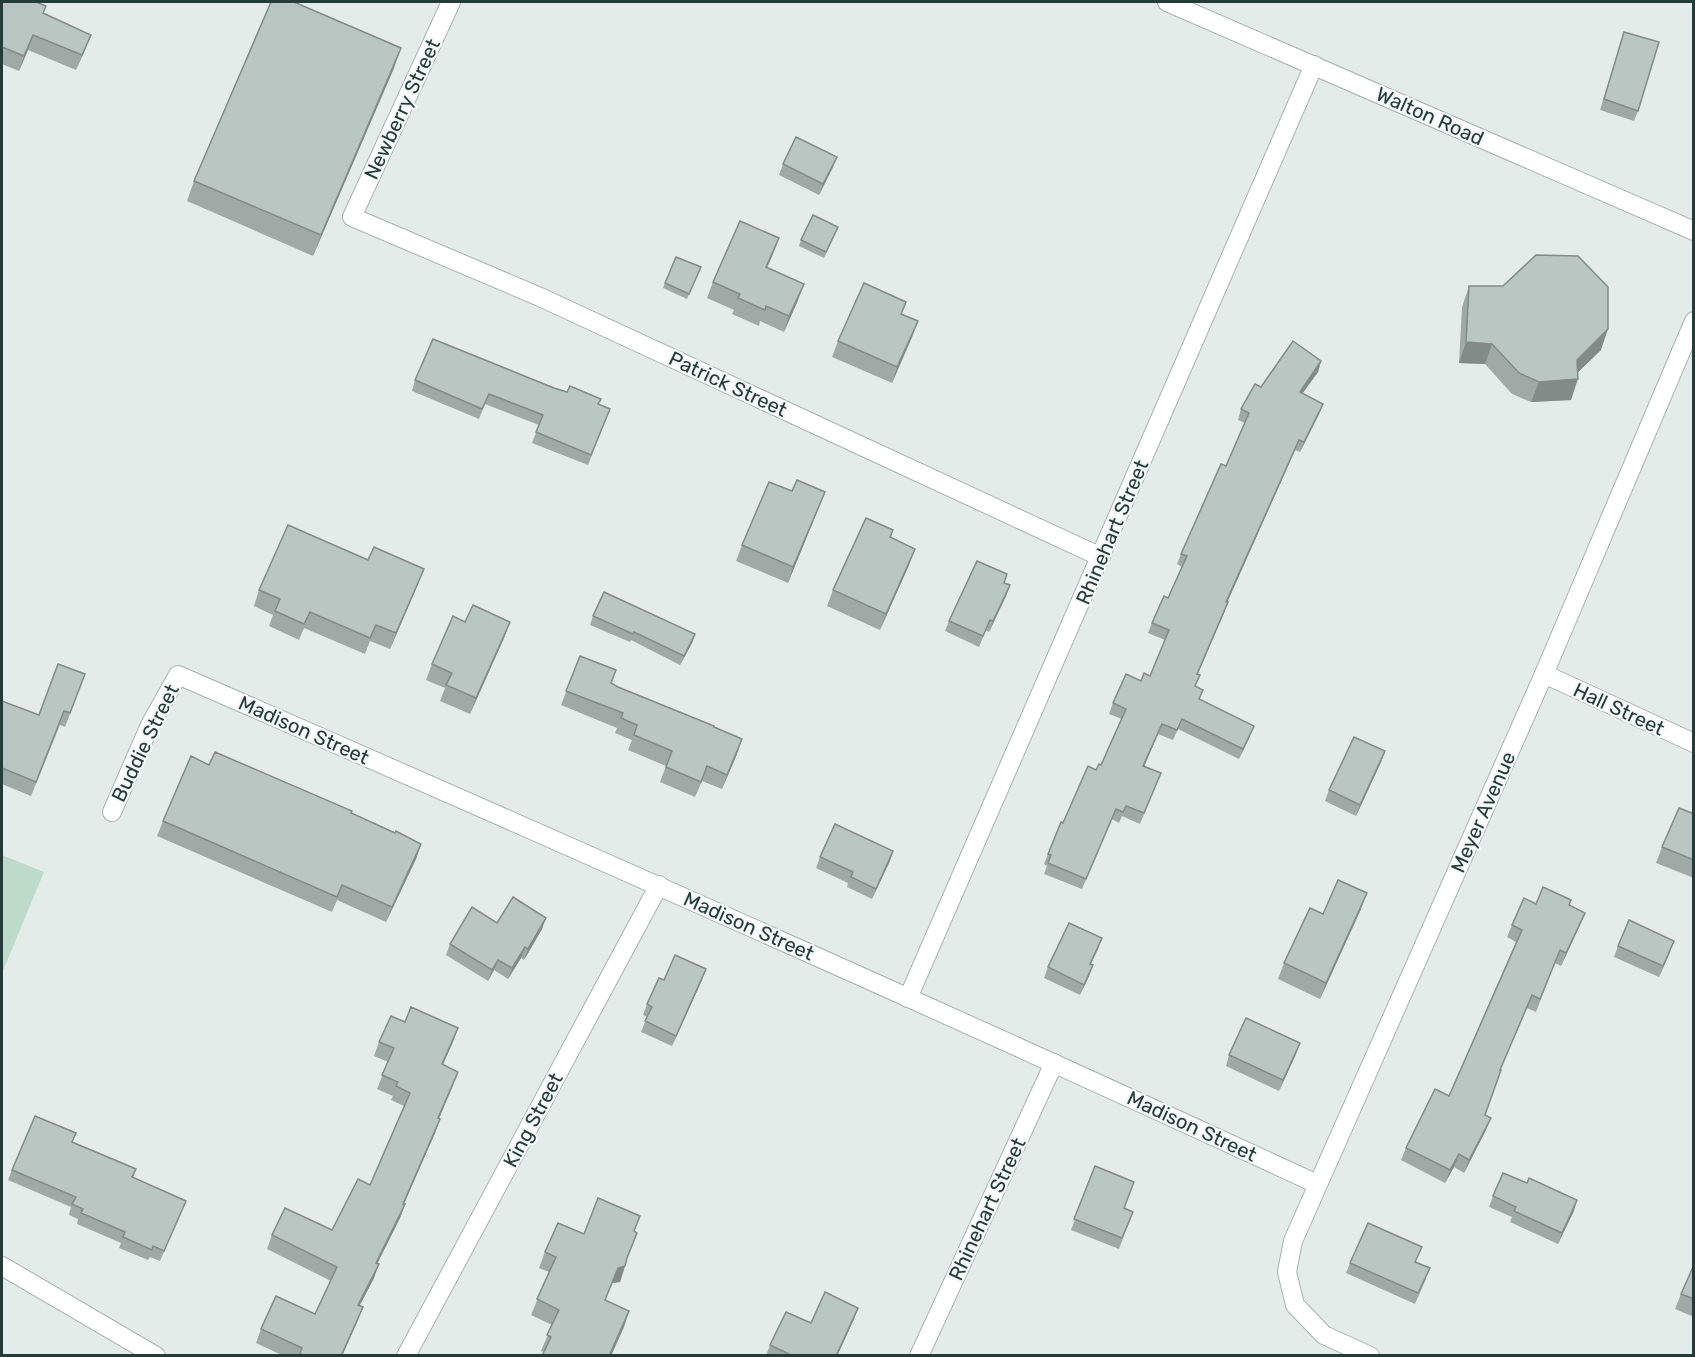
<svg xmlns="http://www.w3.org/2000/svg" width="1695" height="1357" viewBox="0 0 1695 1357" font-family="Rubik,sans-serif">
<rect width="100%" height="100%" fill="#e3ece9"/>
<path fill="#bedbc9" d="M2,855L44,872L2,973Z"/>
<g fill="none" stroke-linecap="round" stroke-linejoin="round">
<defs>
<g id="minor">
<path d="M451,2L352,217L540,297L1101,557"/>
<path d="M1544,674L1694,743"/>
<path d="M112,812L150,725L178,675C559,841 939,1009 1317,1184"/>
<path d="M908,998L1314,65"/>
<path d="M2,1266L156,1356"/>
<path d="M406,1356L659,885"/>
<path d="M919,1356L1054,1063"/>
<path d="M1370,1356L1324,1335L1295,1305L1287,1272L1293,1241L1544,674L1694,321"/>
</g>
<path id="tertiary" d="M1167,2L1694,231"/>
</defs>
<use href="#minor" stroke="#a6b3b0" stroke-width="20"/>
<use href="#tertiary" stroke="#a6b3b0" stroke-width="20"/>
<use href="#minor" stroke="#fff" stroke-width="18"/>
<use href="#tertiary" stroke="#fff" stroke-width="18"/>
</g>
<g fill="#9faaa7">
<path d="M2,2L91,35L76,70L28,50L19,71L2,64Z"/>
<path d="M1624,32L1638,111L1634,121L1600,110Z"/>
<path d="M394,68L313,256L187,201L194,181Z"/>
<path d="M783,164L833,167L819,195L779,175Z"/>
<path d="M836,232L824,258L799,246L801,240Z"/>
<path d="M779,238L767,268L798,300L784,332L760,321L759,326L732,314L734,310L707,298L713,282Z"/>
<path d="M676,257L701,267L687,299L663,288Z"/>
<path d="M1469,286L1601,350L1578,372L1571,400L1531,402L1512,394L1485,364L1459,363L1462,307Z"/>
<path d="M918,321L912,337L892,383L832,357L838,341Z"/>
<path d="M1321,361L1318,372L1303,393L1323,404L1319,414L1300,452L1295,450L1227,602L1224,613L1198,674L1195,687L1203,690L1199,699L1250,736L1239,759L1178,729L1173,740L1158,734L1144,766L1157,783L1140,824L1122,816L1119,823L1112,819L1082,889L1044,874L1047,866L1044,864L1048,854L1063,823L1096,770L1101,765L1122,719L1109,714L1113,703L1141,681L1150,676L1165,640L1148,633L1152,623L1168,598L1182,567L1177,564L1181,554L1226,466L1245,423L1238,420L1241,409L1261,387Z"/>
<path d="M415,380L554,388L599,405L606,419L588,465L532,443L539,425L485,404L479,419L412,391Z"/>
<path d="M819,507L788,583L736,561L742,545Z"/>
<path d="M893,530L891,538L909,565L880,630L827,606L833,590Z"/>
<path d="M1004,583L1010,585L1006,596L989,632L986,630L979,647L945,631L949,621Z"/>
<path d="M418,584L390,649L370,641L365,654L304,628L299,640L269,626L273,615L254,606L259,590Z"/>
<path d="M593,616L695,634L692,643L680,665L631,640L630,642L590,625Z"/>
<path d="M465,622H510L504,638L470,714L440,701L445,688L426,680L432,664Z"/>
<path d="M580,656L611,683L618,687L714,727L737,754L722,789L702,781L695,797L660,782L666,766L628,750L632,740L615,733L617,728L561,705Z"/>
<path d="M85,674L65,727L60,725L31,796L2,784V701L39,715Z"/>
<path d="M1385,751L1381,762L1356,816L1325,801L1329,790Z"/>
<path d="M209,765L352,813L421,844L416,859L386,922L337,900L332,912L157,836L163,821Z"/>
<path d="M1694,811V878L1656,863L1662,847L1692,813Z"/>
<path d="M893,851L872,899L847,887L848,883L816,868L820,857Z"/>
<path d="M1536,904L1569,905L1585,913L1580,925L1561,966L1555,963L1536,1012L1527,1008L1500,1070L1485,1115L1486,1130L1464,1173L1454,1167L1445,1183L1401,1160L1406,1148L1449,1096L1516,942L1507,937L1512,925Z"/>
<path d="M1361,909L1320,999L1278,979L1284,963L1323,914Z"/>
<path d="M497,923L542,929L524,960L521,958L508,979L494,970L488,981L446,955L450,944Z"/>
<path d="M1102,938L1091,964L1089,976L1080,995L1044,978L1048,967Z"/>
<path d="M1618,946L1670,952L1659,977L1614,957Z"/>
<path d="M664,980H702L672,1046L641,1032L647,1017L643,1015L647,1004Z"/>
<path d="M405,1022L458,1028L442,1065L453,1085L439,1119L435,1133L404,1204H405L400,1218L377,1264L374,1278L360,1305L363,1307L358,1320L342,1356H284L256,1343L261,1329L315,1314L331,1281L267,1249L272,1235L332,1230L370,1185L404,1106L391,1100L393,1096L377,1089L388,1062L374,1056L379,1042Z"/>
<path d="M1296,1054L1279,1091L1226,1066L1229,1055Z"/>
<path d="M73,1142L136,1169L133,1178L182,1211L160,1261L150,1257L148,1260L119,1248L121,1243L77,1224L78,1219L69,1215L71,1207L8,1180L12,1170Z"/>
<path d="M1095,1166L1124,1208L1133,1212L1119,1249L1071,1230Z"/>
<path d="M1527,1183L1577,1200L1558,1244L1510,1222L1512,1217L1489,1207L1493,1196Z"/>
<path d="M635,1232L637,1233L626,1261L625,1266L620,1282L612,1283L605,1300L624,1327L544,1352L541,1351L552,1325L531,1315L549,1272L539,1268L545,1252L584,1234Z"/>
<path d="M1416,1262L1426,1279L1415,1304L1346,1273L1350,1263Z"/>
<path d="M1694,1268V1317L1675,1309L1681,1294Z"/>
<path d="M854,1319L837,1356H766L770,1345L811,1323Z"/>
</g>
<g fill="#828b88">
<path d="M33,35L28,50L19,71L24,56Z"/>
<path d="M91,35L85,50L76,70L82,55Z"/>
<path d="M401,48L394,68L313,256L321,235Z"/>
<path d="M837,157L833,167L819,195L823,184Z"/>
<path d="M779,238L773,254L760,283L766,267Z"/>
<path d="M804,284L798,300L784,332L789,316Z"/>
<path d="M918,321L912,337L892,383L897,367Z"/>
<path d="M1608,329L1601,350L1570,380L1578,379L1571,400L1531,402L1539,382L1577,360Z"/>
<path d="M1466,342L1492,344L1485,364L1459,363Z"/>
<path d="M1321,361L1318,372L1296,402L1300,392Z"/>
<path d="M1323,404L1319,414L1300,452L1304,442Z"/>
<path d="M1299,440L1295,450L1223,612L1226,602Z"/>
<path d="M825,492L819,507L788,583L793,567Z"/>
<path d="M915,549L909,565L880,630L886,614Z"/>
<path d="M424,569L418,584L390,649L396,633Z"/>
<path d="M1010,585L1006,596L989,632L993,621Z"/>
<path d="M1228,602L1224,613L1193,684L1197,674Z"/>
<path d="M510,622L504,638L470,714L476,698Z"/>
<path d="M695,634L692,643L680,665L684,656Z"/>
<path d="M1162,724L1158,734L1140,776L1143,766Z"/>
<path d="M1254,726L1250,736L1239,759L1243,749Z"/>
<path d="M742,739L737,754L722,789L727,775Z"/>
<path d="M1385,751L1381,762L1356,816L1360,805Z"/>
<path d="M421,844L416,859L386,922L392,907Z"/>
<path d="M893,851L890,861L872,899L876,889Z"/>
<path d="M1367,893L1361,909L1320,999L1326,983Z"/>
<path d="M1585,913L1580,925L1561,966L1566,953Z"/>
<path d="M546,918L542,929L524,960L528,949Z"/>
<path d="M1102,938L1098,949L1086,974L1090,964Z"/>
<path d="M1674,941L1670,952L1659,977L1663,966Z"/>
<path d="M525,947L521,958L508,979L512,968Z"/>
<path d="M498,960L494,970L488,981L492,970Z"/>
<path d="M1093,965L1089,976L1080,995L1084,985Z"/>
<path d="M706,969L702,980L672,1046L676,1036Z"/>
<path d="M1532,995L1527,1008L1495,1082L1500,1070Z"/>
<path d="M458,1028L453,1042L437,1078L442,1064Z"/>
<path d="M1300,1043L1296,1054L1279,1091L1283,1080Z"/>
<path d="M458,1072L453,1085L433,1132L438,1118Z"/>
<path d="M1491,1118L1486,1130L1464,1173L1469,1160Z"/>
<path d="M440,1119L435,1133L398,1217L403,1204Z"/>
<path d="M1459,1154L1454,1167L1445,1183L1450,1170Z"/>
<path d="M1577,1200L1574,1211L1558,1244L1562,1233Z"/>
<path d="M405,1204L400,1218L371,1276L376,1263Z"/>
<path d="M637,1233L624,1266H625L620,1282L612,1283L599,1315L618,1268Z"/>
<path d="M379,1264L374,1278L353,1318L358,1305Z"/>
<path d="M363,1307L358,1320L342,1356H341Z"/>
<path d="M858,1308L854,1319L837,1356H836Z"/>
<path d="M629,1311L624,1327L611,1356H609Z"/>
</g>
<g fill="#b9c6c2" stroke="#828b88" stroke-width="1.5">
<path d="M2,2H36L46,6L43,13L91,35L82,55L33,35L24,56L2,47Z"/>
<path d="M271,2H294L401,48L321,235L194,181Z"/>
<path d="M1624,32L1659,42L1638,111L1604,99Z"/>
<path d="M796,137L837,157L823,184L783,164Z"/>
<path d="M813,215L838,227L826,252L801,240Z"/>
<path d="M740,221L779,238L766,267L804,284L789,316L766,306L765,310L738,298L740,294L713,282Z"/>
<path d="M1536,255L1578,256L1608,287V329L1577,360L1578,379L1539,382L1519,373L1492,344L1466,342L1469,286H1503Z"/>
<path d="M676,257L701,267L689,294L665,283Z"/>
<path d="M864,283L906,302L901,314L918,321L897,367L838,341Z"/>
<path d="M433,339L554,388L567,392L570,386L601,399L598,404L610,409L591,455L536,432L543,415L489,394L482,409L415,380Z"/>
<path d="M1293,341L1321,361L1300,392L1323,404L1304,442L1299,440L1226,602H1228L1197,674L1200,675L1195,686L1203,690L1199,699L1254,726L1243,749L1182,719L1177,730L1162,724L1143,766L1161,773L1144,813L1126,806L1123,812L1116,809L1086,879L1048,863L1051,855L1048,854L1061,822L1063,823L1088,766L1096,770L1099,764L1101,765L1126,709L1113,703L1126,674L1141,681L1144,673L1150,676L1169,630L1152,623L1164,596L1168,598L1187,556L1181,554L1221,464L1226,466L1249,413L1241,409L1255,384L1261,387Z"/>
<path d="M797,480L825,492L793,567L742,545L769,482L792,491Z"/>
<path d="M866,518L893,530L890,537L915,549L886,614L833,590Z"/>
<path d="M288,525L368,560L374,547L424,569L396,633L376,625L370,638L310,612L304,624L275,611L280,599L259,590Z"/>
<path d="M977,561L1007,574L1004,583L1010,585L993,621L990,620L983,636L949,621Z"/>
<path d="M604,592L695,634L684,656L634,632L633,634L593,616Z"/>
<path d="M473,605L510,622L476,698L446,685L452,673L432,664L453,616L465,622Z"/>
<path d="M580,656L616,670L611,683L618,687L714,726V727L742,739L727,775L707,766L701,782L666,767L672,751L634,735L637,725L621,718L623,713L566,691Z"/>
<path d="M58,664L85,674L70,713L64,711L36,782L2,768V701L39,715Z"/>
<path d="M1354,737L1385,751L1360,805L1329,790Z"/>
<path d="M215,752L352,811L351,813L395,833L396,831L421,844L392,907L342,885L337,897L163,821L191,756L209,765Z"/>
<path d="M1679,808L1692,813L1694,811V860L1662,847Z"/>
<path d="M835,824L893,851L876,889L851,877L853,872L820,857Z"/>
<path d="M1338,880L1367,893L1326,983L1284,963L1310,908L1323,914Z"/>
<path d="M1543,887L1571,900L1569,905L1585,913L1566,953L1560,950L1540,999L1532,995L1500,1070H1501L1485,1115L1491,1118L1469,1160L1459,1154L1450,1170L1406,1148L1435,1089L1449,1096L1522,930L1512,925L1524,898L1536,904Z"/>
<path d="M513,897L546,918L528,949L525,947L512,968L498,960L492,970L450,944L472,907L497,923Z"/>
<path d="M1629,920L1674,941L1663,966L1618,946Z"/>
<path d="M1069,923L1102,938L1090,964L1093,965L1084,985L1048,967Z"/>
<path d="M675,955L706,969L676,1036L645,1021L652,1007L647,1004L659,978L664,980Z"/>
<path d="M411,1007L458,1028L442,1064L458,1072L438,1118L440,1119L403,1204H405L376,1263L379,1264L358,1305L363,1307L341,1356H304L300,1353L302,1348L261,1329L276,1296L315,1314L337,1267L272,1235L285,1208L332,1230L358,1179L370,1185L410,1093L396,1086L398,1082L382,1075L394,1048L379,1042L391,1016L405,1022Z"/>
<path d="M1246,1018L1300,1043L1283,1080L1229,1055Z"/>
<path d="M35,1116L76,1133L72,1142L136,1169L132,1177L186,1201L164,1251L153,1246L152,1250L123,1237L125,1232L81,1213L83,1209L72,1204L76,1197L12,1170Z"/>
<path d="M1095,1166L1134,1182L1124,1208L1133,1212L1122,1238L1074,1219Z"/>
<path d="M1503,1173L1527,1183L1529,1178L1577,1200L1562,1233L1514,1211L1516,1207L1493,1196Z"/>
<path d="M598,1198L640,1216L634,1231L637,1233L627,1258L625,1266L618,1268L605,1300L629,1311L609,1356H542L551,1337L547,1335L559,1310L537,1299L556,1257L545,1252L558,1223L584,1234Z"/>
<path d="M1368,1223L1422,1247L1415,1262L1430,1268L1418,1293L1350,1263Z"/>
<path d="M1693,1267L1694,1268V1299L1681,1294Z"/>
<path d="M825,1292L858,1308L836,1356H793L770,1345L786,1312L811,1323Z"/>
</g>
<g text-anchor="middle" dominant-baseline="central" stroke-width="4.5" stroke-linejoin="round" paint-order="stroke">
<g font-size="20" fill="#243b38" stroke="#f3f8f6">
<text transform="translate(402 109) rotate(-65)">Newberry Street</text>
<text transform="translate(1430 116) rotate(24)">Walton Road</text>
<text transform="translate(728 384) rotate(25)">Patrick Street</text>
<text transform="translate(1112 532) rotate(-67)">Rhinehart Street</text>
<text transform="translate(1619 709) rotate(25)">Hall Street</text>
<text transform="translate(304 730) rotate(24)">Madison Street</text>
<text transform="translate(145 743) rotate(-64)">Buddie Street</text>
<text transform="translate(1483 812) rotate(-66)">Meyer Avenue</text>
<text transform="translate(749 926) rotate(24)">Madison Street</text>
<text transform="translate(533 1120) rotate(-62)">King Street</text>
<text transform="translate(1192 1126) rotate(25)">Madison Street</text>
<text transform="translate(987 1209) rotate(-65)">Rhinehart Street</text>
</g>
</g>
<rect width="1695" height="1357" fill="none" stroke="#243b38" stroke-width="6"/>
</svg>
